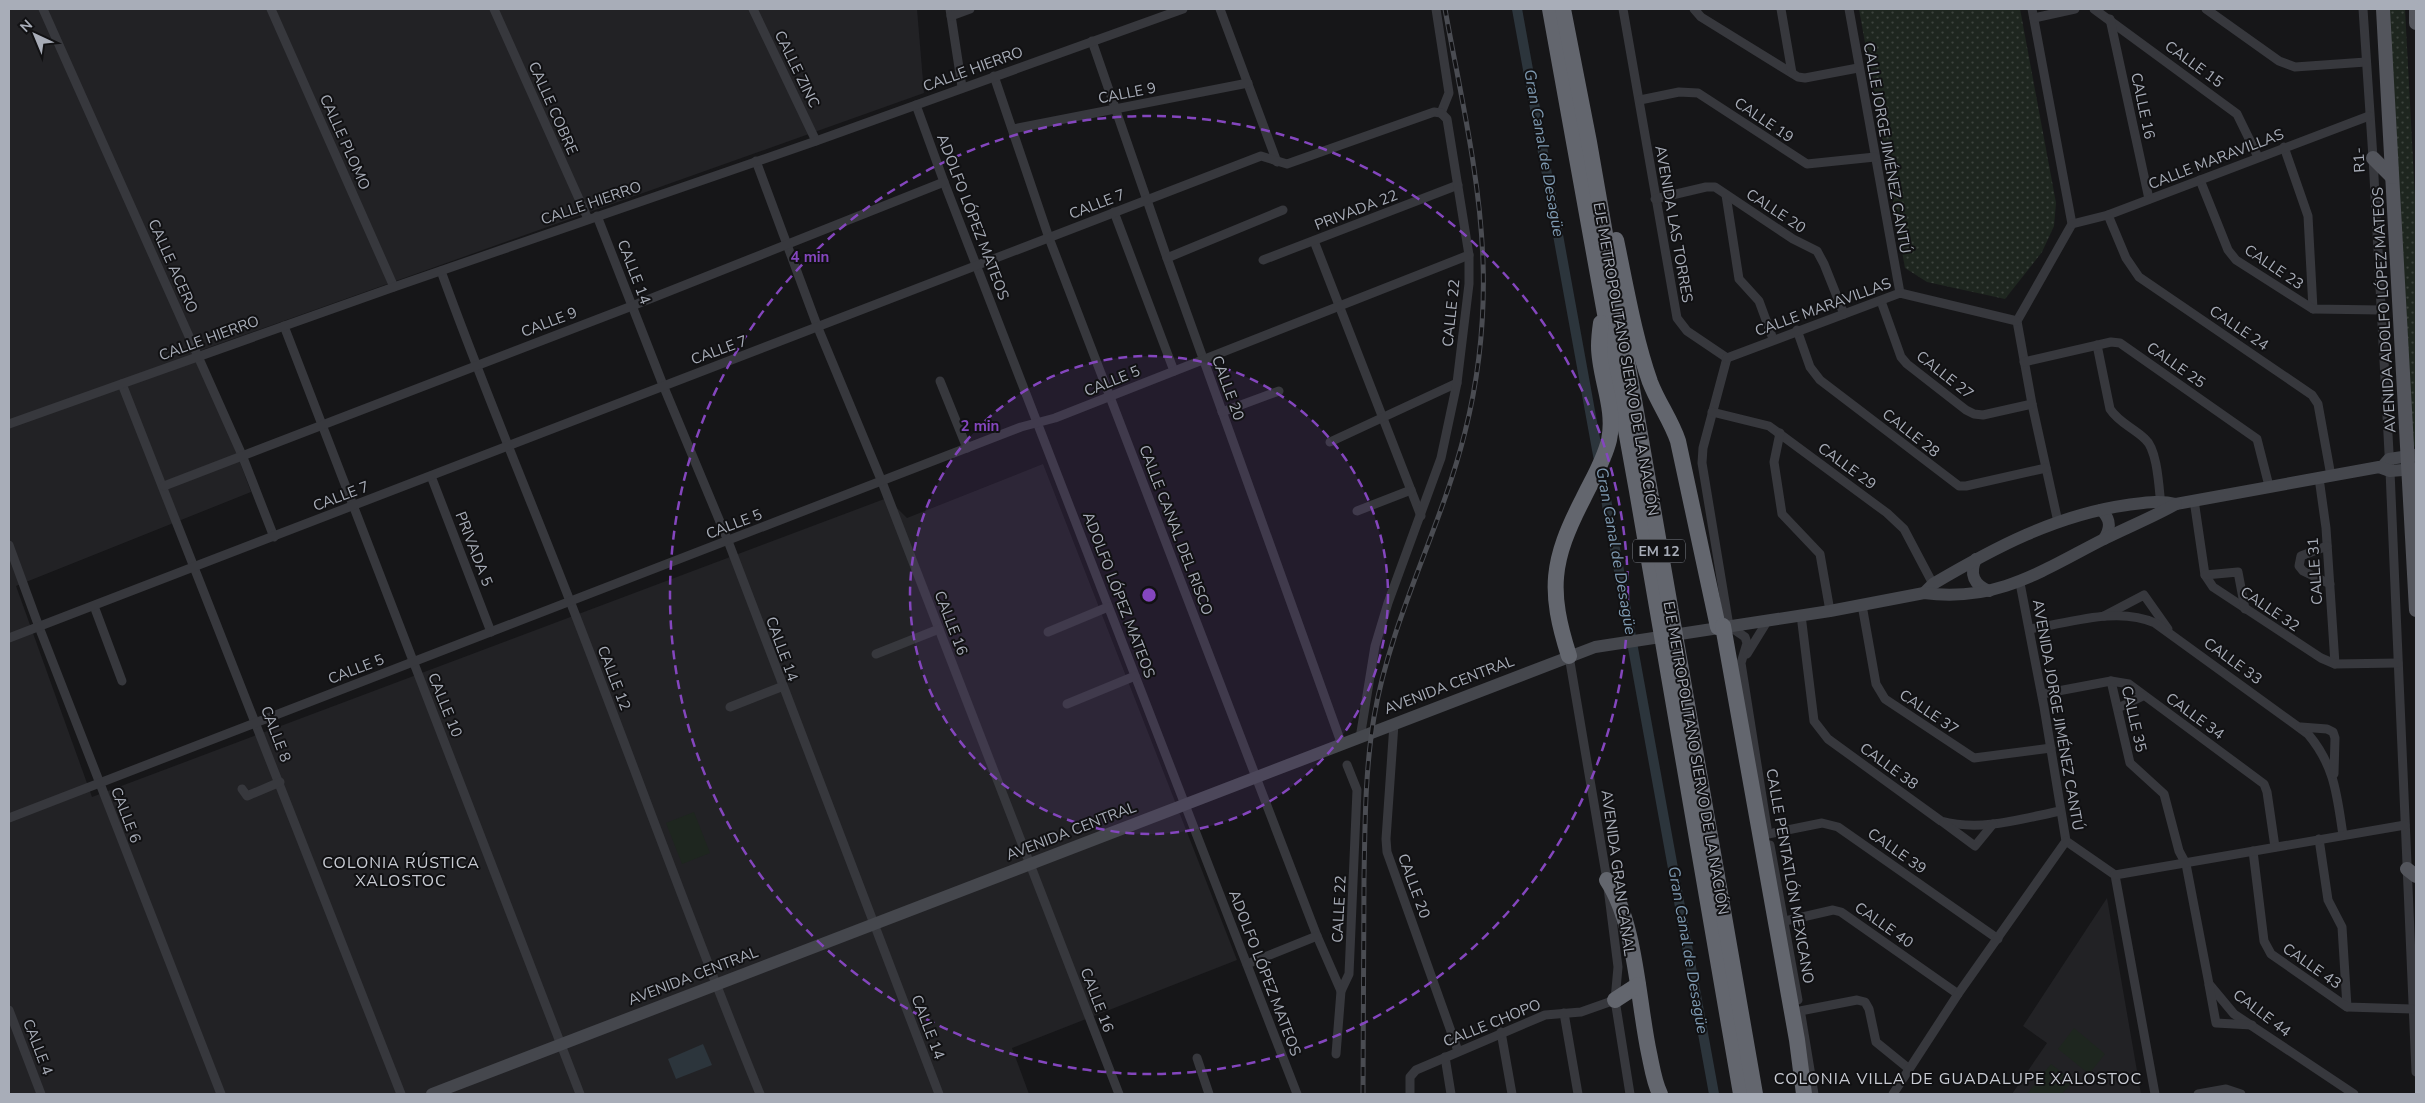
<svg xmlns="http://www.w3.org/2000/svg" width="2425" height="1103" viewBox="0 0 2425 1103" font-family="'Nunito Sans',sans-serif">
<defs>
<pattern id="grass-dots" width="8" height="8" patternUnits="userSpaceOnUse" patternTransform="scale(1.25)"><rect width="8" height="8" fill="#1e261f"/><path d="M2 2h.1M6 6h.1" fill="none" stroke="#3c433d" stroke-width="1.8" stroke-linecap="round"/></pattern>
</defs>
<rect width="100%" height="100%" fill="#161618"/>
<g fill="#222225">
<path d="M9,9H917L924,93L199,351L251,492L16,586L92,797L887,498L907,518L1043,464L1237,960L1012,1048L1029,1094H9Z"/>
<path d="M2107,898L2141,1094H2012L2047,1043L2023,1026Z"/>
</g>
<g fill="url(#grass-dots)">
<path d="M1859,9H2020L2056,203L2054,226L2042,252L2005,299L1927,282L1905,268Z"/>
<path d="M2388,9H2405L2416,217V446L2413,447Z"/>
</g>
<g fill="#1e261f">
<path d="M694,812L710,853L682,864L666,823Z"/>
<path d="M2074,1028L2105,1054L2089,1074L2058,1049Z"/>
<path d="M2051,1064L2073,1081L2062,1094H2027Z"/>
</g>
<path fill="#2c353c" d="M703,1044L712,1065L676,1079L668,1059Z"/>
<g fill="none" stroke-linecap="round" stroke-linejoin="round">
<path stroke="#2c353c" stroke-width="10" d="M1517,9L1714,1094"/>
<g stroke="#37383d" stroke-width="9">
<path d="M43,9L242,455L274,537"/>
<path d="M271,9L394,287"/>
<path d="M494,9L588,219"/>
<path d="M753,9L816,141"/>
<path d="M950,9L962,87"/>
<path d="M1220,9L1277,162"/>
<path d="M1436,9L1449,93L1441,113"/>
<path d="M1623,9L1677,318L1687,331L1727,358"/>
<path d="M1694,9L1701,17L1798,77L1805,78L1858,68"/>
<path d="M1781,9L1792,73"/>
<path d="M1849,9L1900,293"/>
<path d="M2032,9L2072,224L2017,321L2032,404L2058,522"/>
<path d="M2094,9L2237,114L2258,157"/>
<path d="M2206,9L2279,61L2295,67L2366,62"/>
<path d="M2363,9L2373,158L2390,471L2416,1072"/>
<path d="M951,16L970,9"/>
<path d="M2034,18L2075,9"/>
<path d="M2110,19L2149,199"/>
<path d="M1092,41L1167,258L1342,745"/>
<path d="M994,76L1049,238L1317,936L1341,991"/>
<path d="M1640,100L1679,92L1698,93L1807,164L1875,157"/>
<path d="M916,105L944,182L1297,1094"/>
<path d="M1013,129L1248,83"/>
<path d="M2284,147L2308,216L2313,309"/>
<path d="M756,161L818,328L882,482L1119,1094"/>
<path d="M2200,180L2228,250L2236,260L2313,309L2381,310"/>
<path d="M1726,195L1739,279L1759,301L1773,339"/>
<path d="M1655,199L1706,187H1715L1793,239L1817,251L1824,264L1844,314"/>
<path d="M1114,212L1174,371"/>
<path d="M2108,215L2126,258L2139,277L2312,395L2318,404L2331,476"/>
<path d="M597,216L663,385L728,541L939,1094"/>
<path d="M2072,224L2108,215L2369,116"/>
<path d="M1314,241L1421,516"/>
<path d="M1167,258L1283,210"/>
<path d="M1263,260L1458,185"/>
<path d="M441,271C481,382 527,491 570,601C634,765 693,931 760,1094"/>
<path d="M1881,301L1901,357L1907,364L1966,410L1974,414L1983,415L2032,404"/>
<path d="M284,326L580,1094"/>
<path d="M1797,330L1810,367L1820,380L1959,486H1966L2046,468"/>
<path d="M2097,345L2110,409C2119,423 2134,428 2145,439C2158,450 2159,490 2161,506"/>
<path d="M1727,358L1703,448L1702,463L1729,626L1745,637L1747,643L1741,663L1767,828"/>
<path d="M1727,358L1900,293L2017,321"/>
<path d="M2024,362L2111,342L2120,343L2257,439L2269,486"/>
<path d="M940,381L967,448"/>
<path d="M122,384L401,1094"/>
<path d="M1222,412L1279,391"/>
<path d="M1712,412L1769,426L1887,513L1904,529L1933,584"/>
<path d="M9,424L394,287L816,141L1183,9"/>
<path d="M1780,433L1774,462L1782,514L1820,554L1830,611"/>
<path d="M1330,442L1457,383"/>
<path d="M431,476L491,632"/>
<path d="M2319,478L2326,528L2335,664"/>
<path d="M164,486L632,306L944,182"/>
<path d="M2194,500L2205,575L2213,587L2321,658L2335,664L2398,663"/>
<path d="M1357,511L1411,490"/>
<path d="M9,545L39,627L221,1094"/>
<path d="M2327,546L2301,556L2299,566L2303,571L2330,584"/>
<path d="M2205,575L2238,572L2245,609"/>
<path d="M2020,583L2044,707L2066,841L2115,875L2155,1094"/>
<path d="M1862,605L1876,684L1885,699L1974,758L2051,748"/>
<path d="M94,606L122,681"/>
<path d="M1801,615L1814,721L1828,739L1941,821C1981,832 2021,819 2060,811"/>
<path d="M2104,616L2144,595L2168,629"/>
<path d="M2030,629C2069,623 2118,606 2155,623L2308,734C2335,766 2337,796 2343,835"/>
<path d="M1048,632L1108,607"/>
<path d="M9,638L1261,156L1287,164L1434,112L1441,113"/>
<path d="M876,654L939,629"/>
<path d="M1747,654L1768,620"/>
<path d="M1569,656L1607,880L1618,967L1615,1000L1630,1094"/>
<path d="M2111,681L2130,763L2164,794L2179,851L2186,864L2209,984L2234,1014L2354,1094"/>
<path d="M2042,694L2111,681L2129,684L2264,784L2267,792L2275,847"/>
<path d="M1067,704L1135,676"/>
<path d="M730,707L781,687"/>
<path d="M2118,708L2143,696"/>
<path d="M1394,724L1386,839L1387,852L1458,1051"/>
<path d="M2301,727L2327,729L2333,732L2335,738L2334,774"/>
<path d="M1360,738L1375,646L1388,603L1441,458L1457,383L1469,284V255L1447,119L1441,113"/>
<path d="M242,789L247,796L280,782"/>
<path d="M9,818L1021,427L1055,418L1469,255"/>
<path d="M1944,823L1975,846L1993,824"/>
<path d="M1768,834L1822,823L1838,827L1998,939"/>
<path d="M2319,839L2328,900L2342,927L2347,1007"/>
<path d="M1770,845L1798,1000"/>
<path d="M2253,851L2264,941L2271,954L2347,1007L2412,1009"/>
<path d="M2115,875L2405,825"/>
<path d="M1785,921L1833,910L1841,912L1958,994"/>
<path d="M1247,964L1317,936"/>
<path d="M2209,985L2216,1023L2252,1025"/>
<path d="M9,1010L41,1094"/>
<path d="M1800,1011L1857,1000L1865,1002L1869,1009L1876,1042L1908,1068"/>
<path d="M1564,1013L1578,1094"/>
<path d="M1801,1015L1814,1094"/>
<path d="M1501,1032L1512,1094"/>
<path d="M1336,1054L1341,991L1349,974L1357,790L1347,765"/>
<path d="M1445,1057L1451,1094"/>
<path d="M1197,1058L1209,1094"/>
<path d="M1410,1094V1077L1416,1070L1545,1015L1581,1012L1615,1000"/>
<path d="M1893,1094L1958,994L2066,841"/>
<path d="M2198,1094L2226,1089L2241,1094"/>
</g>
<g stroke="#45474d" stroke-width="12">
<path d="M2382,467L2389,459L2416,455"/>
<path d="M2101,510C2111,519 2111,528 2104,539"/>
<path d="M1976,559C1969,574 1974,585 1989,591"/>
<path d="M1924,593L1933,584C1994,548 2056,515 2127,505C2144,503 2159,500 2176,504L2379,467L2390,471L2416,469"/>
<path d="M432,1094L1595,647L1830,611L1924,593C1997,603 2043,570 2104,539C2128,527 2153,517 2176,504"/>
</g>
<g stroke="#53555c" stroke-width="14">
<path d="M2383,9L2416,610"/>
<path d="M2416,9V23"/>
<path d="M2373,158L2392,177"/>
<path d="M2407,869L2416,876"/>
</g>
<g stroke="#63666e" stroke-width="16">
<path d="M1550,9L1637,491L1741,1094"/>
<path d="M1563,9L1589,142L1755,1094"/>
<path d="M1616,240C1626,287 1634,336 1650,382C1658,403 1671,420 1678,441L1718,627"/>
<path d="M1723,626L1797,1040L1804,1094"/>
<path d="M1569,656C1548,590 1551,561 1583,499C1592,480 1604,461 1609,440C1616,408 1599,377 1599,346C1599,338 1600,330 1601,323"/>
<path d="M1607,880C1636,923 1638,1002 1649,1053C1652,1067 1654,1082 1660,1094"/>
<path d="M1615,1000L1638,985"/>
</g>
<defs>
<path id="rail" d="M1363,1094C1363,1022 1364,950 1364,878C1365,824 1365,771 1374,717C1391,618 1441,529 1465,432C1479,376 1485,318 1483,261C1480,176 1460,92 1445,9"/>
</defs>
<use href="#rail" stroke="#4a4c52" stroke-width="5"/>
<use href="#rail" stroke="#111113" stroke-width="3" stroke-dasharray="9" stroke-linecap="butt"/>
</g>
<circle cx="1149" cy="595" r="239" fill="#8446be" fill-opacity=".12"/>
<g fill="none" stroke="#8446be" stroke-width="2.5" stroke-dasharray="9 6">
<circle cx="1149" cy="595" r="239"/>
<circle cx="1149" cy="595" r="479"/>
</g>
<g text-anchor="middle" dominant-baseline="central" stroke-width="4" stroke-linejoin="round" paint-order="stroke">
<rect fill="#111113" stroke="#7b7e86" stroke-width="1" x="1633" y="539.5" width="52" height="23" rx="4"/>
<g font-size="14" font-weight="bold" fill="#a8adb8">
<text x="1659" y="551">EM 12</text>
</g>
<g font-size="15" fill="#a8adb8" stroke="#111113">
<text transform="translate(2194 64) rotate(36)">CALLE 15</text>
<text transform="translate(797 69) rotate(64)">CALLE ZINC</text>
<text transform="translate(973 69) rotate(-20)">CALLE HIERRO</text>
<text transform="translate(1127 93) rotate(-11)">CALLE 9</text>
<text transform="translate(2143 106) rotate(78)">CALLE 16</text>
<text transform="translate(553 108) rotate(66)">CALLE COBRE</text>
<text transform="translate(1764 120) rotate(34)">CALLE 19</text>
<text transform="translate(345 142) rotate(66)">CALLE PLOMO</text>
<text transform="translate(1887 148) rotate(80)">CALLE JORGE JIMÉNEZ CANTÚ</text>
<text transform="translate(2216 159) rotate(-21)">CALLE MARAVILLAS</text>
<text transform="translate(2359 160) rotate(-94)">R1-</text>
<text transform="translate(591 203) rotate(-19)">CALLE HIERRO</text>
<text transform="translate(1097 204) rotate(-21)">CALLE 7</text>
<text transform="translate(1356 210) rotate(-21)">PRIVADA 22</text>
<text transform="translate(1776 211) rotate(33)">CALLE 20</text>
<text transform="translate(973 217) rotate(69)">ADOLFO LÓPEZ MATEOS</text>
<text transform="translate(1674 224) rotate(80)">AVENIDA LAS TORRES</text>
<text transform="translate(173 266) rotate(66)">CALLE ACERO</text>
<text transform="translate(2274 267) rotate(34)">CALLE 23</text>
<text transform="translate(634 272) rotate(69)">CALLE 14</text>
<text transform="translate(1823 307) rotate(-20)">CALLE MARAVILLAS</text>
<text transform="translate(2384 310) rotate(-93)">AVENIDA ADOLFO LÓPEZ MATEOS</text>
<text transform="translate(1451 313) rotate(-84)">CALLE 22</text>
<text transform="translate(549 322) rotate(-21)">CALLE 9</text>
<text transform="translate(2239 328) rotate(34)">CALLE 24</text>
<text transform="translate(209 338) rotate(-20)">CALLE HIERRO</text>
<text transform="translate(719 350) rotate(-20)">CALLE 7</text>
<text transform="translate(1626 359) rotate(80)">EJE METROPOLITANO SIERVO DE LA NACIÓN</text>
<text transform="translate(2176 365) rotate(35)">CALLE 25</text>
<text transform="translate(1945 375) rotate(38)">CALLE 27</text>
<text transform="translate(1112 381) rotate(-22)">CALLE 5</text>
<text transform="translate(1228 388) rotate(70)">CALLE 20</text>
<text transform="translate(1911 433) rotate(38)">CALLE 28</text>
<text transform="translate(1847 466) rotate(36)">CALLE 29</text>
<text transform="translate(341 496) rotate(-21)">CALLE 7</text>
<text transform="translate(734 524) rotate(-21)">CALLE 5</text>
<text transform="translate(1176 530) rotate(69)">CALLE CANAL DEL RISCO</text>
<text transform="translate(474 549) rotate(69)">PRIVADA 5</text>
<text transform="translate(2315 571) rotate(-94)">CALLE 31</text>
<text transform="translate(1119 595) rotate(69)">ADOLFO LÓPEZ MATEOS</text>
<text transform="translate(2270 609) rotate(34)">CALLE 32</text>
<text transform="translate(951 623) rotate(69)">CALLE 16</text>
<text transform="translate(782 649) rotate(70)">CALLE 14</text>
<text transform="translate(2233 661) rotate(36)">CALLE 33</text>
<text transform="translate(356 669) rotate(-21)">CALLE 5</text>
<text transform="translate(614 678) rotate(69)">CALLE 12</text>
<text transform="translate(1449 685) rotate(-21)">AVENIDA CENTRAL</text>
<text transform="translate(445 705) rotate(68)">CALLE 10</text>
<text transform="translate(1929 712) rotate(34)">CALLE 37</text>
<text transform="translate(2058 715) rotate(80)">AVENIDA JORGE JIMÉNEZ CANTÚ</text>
<text transform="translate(2195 716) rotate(36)">CALLE 34</text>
<text transform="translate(2134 719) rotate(77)">CALLE 35</text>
<text transform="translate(276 734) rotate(69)">CALLE 8</text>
<text transform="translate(1696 758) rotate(80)">EJE METROPOLITANO SIERVO DE LA NACIÓN</text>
<text transform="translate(1889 766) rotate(36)">CALLE 38</text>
<text transform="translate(126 815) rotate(69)">CALLE 6</text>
<text transform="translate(1071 831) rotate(-21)">AVENIDA CENTRAL</text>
<text transform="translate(1897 851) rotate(35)">CALLE 39</text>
<text transform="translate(1618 873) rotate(82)">AVENIDA GRAN CANAL</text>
<text transform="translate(1790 876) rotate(80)">CALLE PENTATLÓN MEXICANO</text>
<text transform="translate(1414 886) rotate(70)">CALLE 20</text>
<text transform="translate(1339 909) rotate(-87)">CALLE 22</text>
<text transform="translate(1884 925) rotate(35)">CALLE 40</text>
<text transform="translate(2312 966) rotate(35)">CALLE 43</text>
<text transform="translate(1265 973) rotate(69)">ADOLFO LÓPEZ MATEOS</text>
<text transform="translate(693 976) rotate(-21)">AVENIDA CENTRAL</text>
<text transform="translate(1097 1000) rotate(69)">CALLE 16</text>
<text transform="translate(2262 1013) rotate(37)">CALLE 44</text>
<text transform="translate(1492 1023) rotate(-22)">CALLE CHOPO</text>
<text transform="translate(928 1027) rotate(69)">CALLE 14</text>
<text transform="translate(38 1047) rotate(69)">CALLE 4</text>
</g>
<g font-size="16" font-style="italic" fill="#7f9bb3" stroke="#111113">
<text transform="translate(1544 153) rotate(80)">Gran Canal de Desagüe</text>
<text transform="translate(1616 551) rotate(80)">Gran Canal de Desagüe</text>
<text transform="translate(1688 950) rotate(80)">Gran Canal de Desagüe</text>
</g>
<g font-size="16" letter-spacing="1" fill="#c9ccd4" stroke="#111113">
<text x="401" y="863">COLONIA RÚSTICA<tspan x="401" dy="18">XALOSTOC</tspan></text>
<text x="1958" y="1079">COLONIA VILLA DE GUADALUPE XALOSTOC</text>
</g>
</g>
<circle cx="1149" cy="595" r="8" fill="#8446be" stroke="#111113" stroke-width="2.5"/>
<g font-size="15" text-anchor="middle" font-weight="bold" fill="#8446be" stroke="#111113" stroke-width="4" stroke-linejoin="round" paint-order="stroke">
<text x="810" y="262">4 min</text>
<text x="980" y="431">2 min</text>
</g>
<rect width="2425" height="1103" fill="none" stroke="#a8adb8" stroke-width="20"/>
<g transform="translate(35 35) rotate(316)" stroke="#111113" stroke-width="4" paint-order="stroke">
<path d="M0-4L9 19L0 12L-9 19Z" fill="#a8adb8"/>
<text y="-8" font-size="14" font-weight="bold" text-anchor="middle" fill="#a8adb8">N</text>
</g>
</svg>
